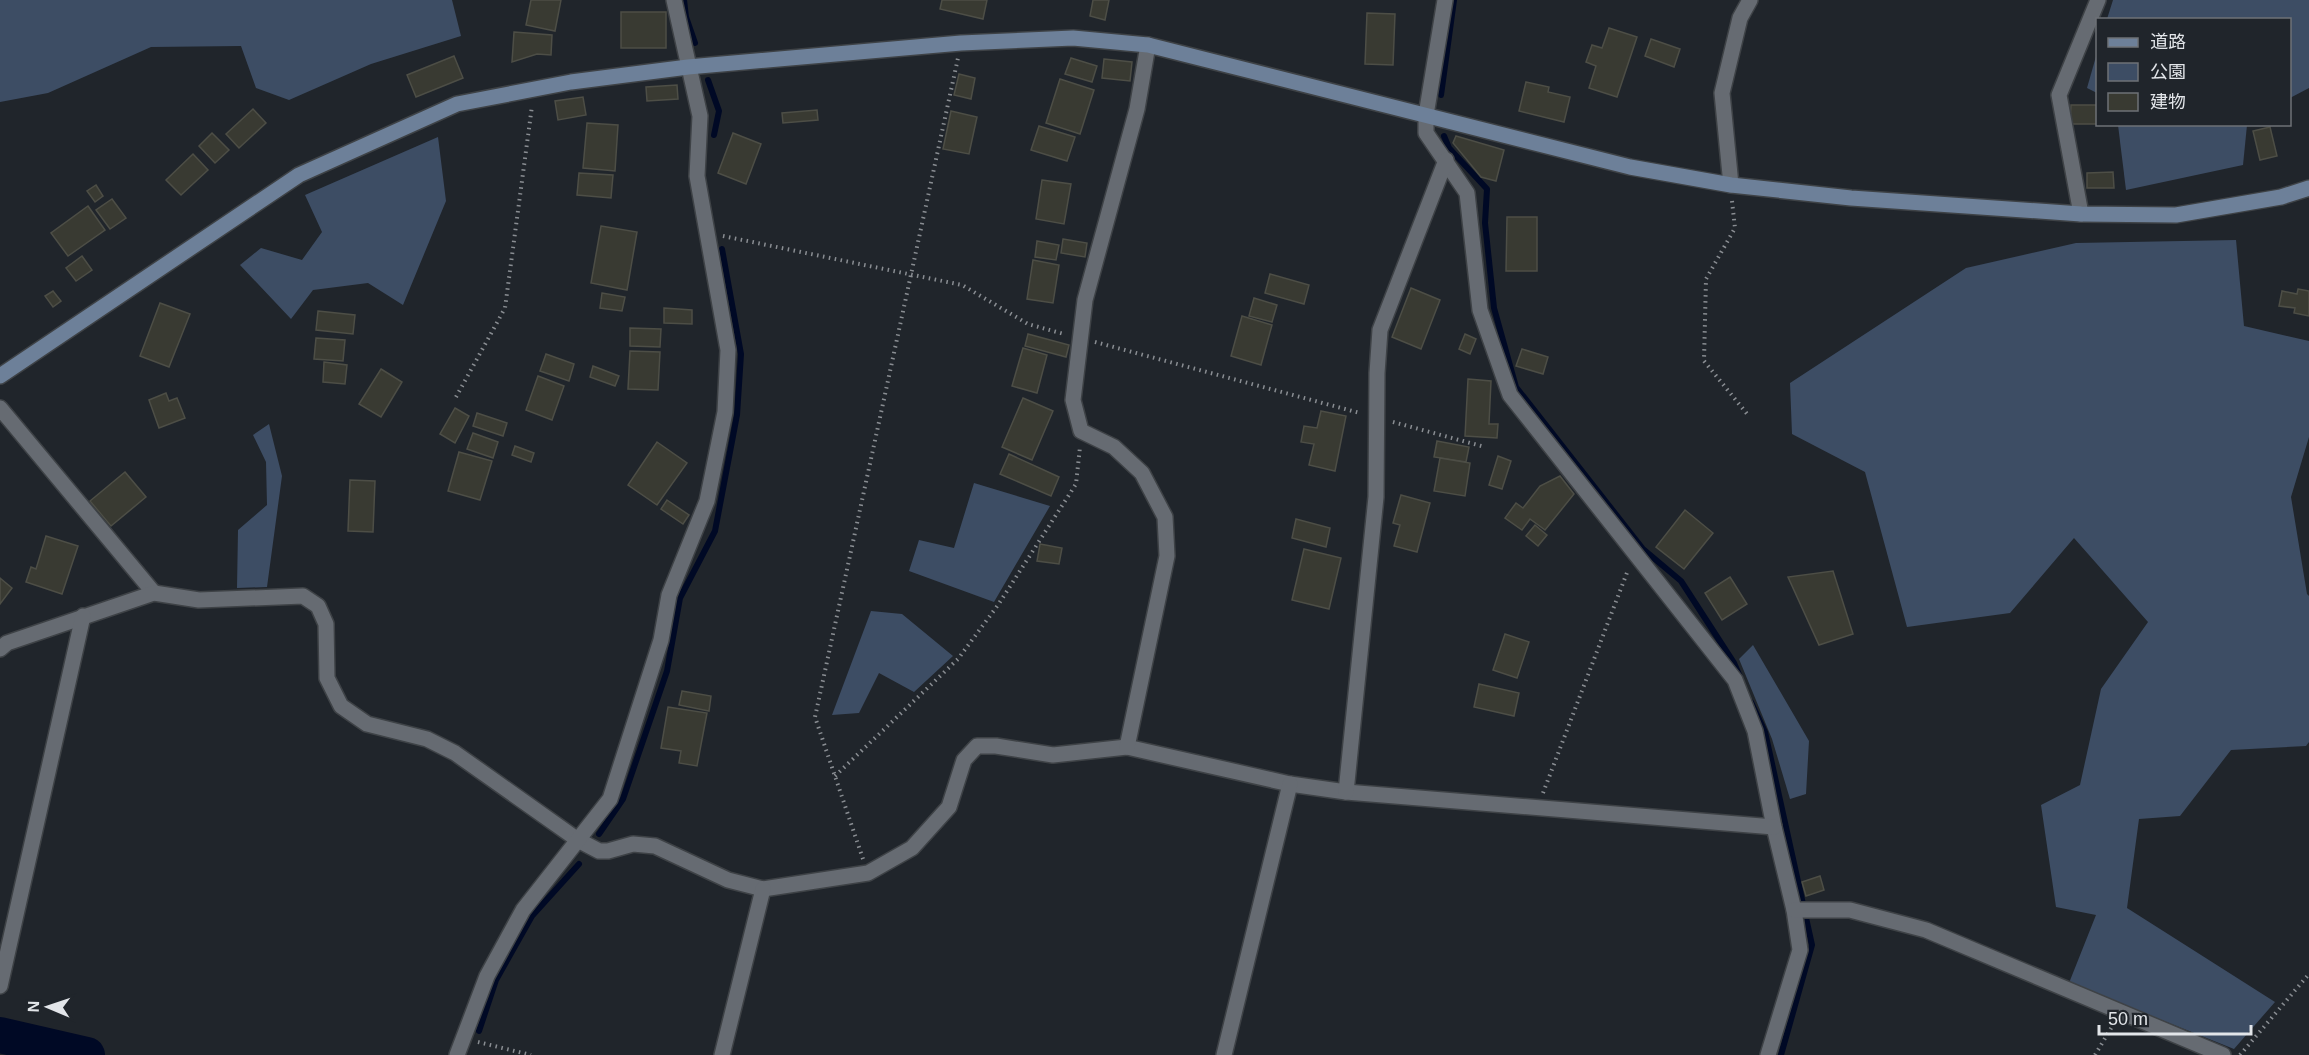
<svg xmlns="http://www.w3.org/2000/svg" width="2309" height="1055" viewBox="0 0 2309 1055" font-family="Helvetica,'Noto Sans JP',sans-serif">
<rect width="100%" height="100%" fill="#20252b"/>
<g fill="#3d4d64">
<path d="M0,0H452L461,36L371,64L289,100L256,88L241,46L151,47L48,93L0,102Z"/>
<path d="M2113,0H2309V88L2290,98V20L2107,19Z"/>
<path d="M2097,53V93L2087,88Z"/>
<path d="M2118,125H2247L2243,165L2126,190Z"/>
<path d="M438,137L446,201L403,305L368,283L313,290L291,319L240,265L261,248L302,260L322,232L305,195Z"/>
<path d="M2236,240L2244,326L2309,341V437L2291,497L2307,594L2309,596V742L2306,746L2231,750L2180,816L2139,819L2127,908L2275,1002L2234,1049L2069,983L2096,915L2056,907L2041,805L2080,785L2101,689L2148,622L2074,538L2010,613L1907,627L1865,472L1792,434L1790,383L1966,268L2076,243Z"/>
<path d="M269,424L282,476L267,587L237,588L238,530L267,505L266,462L253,435Z"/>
<path d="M974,483L1050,506L994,602L909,571L919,540L954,548Z"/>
<path d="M871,611L902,614L953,656L914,692L879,673L859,713L832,715Z"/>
<path d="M1753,645L1809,741L1806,794L1790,799L1772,739L1739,659Z"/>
</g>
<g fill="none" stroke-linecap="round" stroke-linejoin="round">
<g stroke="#000925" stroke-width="6">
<path d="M684,0L686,17L695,43"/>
<path d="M708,80L719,111L714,135"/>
<path d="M1441,95L1454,0"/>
<path d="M1444,136L1449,148L1487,189L1485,223L1494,308L1516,387L1643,549L1681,581L1734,663L1740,677"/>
<path d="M1751,702L1765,732L1812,945L1781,1055"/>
<path d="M599,834L623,799L667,671L680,598L715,531L737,415L741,354L722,249"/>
<path d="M479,1031L496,980L532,916L579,864"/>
</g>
<path stroke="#000925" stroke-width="36" d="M0,1035L87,1055"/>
</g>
<g fill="#393a32" stroke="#4d4e46" stroke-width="1.5">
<path d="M531,0H561L555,31L526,25Z"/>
<path d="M942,0H987L983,19L940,9Z"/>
<path d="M1093,0H1109L1105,20L1090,16Z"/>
<rect x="621" y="12" width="45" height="36"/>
<path d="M1367,13L1395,14L1393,65L1365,64Z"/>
<path d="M1609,28L1637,37L1617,97L1589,88L1596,66L1586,62L1592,45L1602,48Z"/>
<path d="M514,32L552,35L551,55L537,54L512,62Z"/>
<path d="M1651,39L1680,49L1674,67L1645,56Z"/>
<path d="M454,56L463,78L416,97L407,75Z"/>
<path d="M1071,58L1097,66L1092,82L1065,74Z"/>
<path d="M1104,59L1132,62L1130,81L1102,78Z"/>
<path d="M959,74L975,78L971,99L954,95Z"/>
<path d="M1060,79L1094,90L1080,134L1046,123Z"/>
<path d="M1526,82L1549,87L1548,92L1570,97L1564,122L1519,111Z"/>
<path d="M677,85L678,99L647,101L646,87Z"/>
<path d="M583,97L586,115L558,120L555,101Z"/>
<path d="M2071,105H2098V124H2070Z"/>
<path d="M253,109L266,123L239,148L226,134Z"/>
<path d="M817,110L818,120L783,123L782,113Z"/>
<path d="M951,111L977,117L969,154L943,149Z"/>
<path d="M587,123L618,125L615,171L583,168Z"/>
<path d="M1039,126L1075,137L1067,161L1031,150Z"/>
<path d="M2270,127L2277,156L2260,160L2253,131Z"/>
<path d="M212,133L229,150L215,163L199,146Z"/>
<path d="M733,133L761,144L746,184L718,173Z"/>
<path d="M1456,136L1504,150L1496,181L1481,177L1453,143Z"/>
<path d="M193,154L208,170L181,195L166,180Z"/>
<path d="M2113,172L2114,188H2087V173Z"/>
<path d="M579,173L613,175L611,198L577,195Z"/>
<path d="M1042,180L1071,184L1064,224L1036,219Z"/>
<path d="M96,185L103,196L95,202L87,191Z"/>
<path d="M112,199L126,218L110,229L96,210Z"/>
<path d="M88,206L105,230L68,256L51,233Z"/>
<path d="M1507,217H1537V271H1506Z"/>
<path d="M601,226L637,232L627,290L591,283Z"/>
<path d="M1063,239L1087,243L1085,257L1061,253Z"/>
<path d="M1037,241L1059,245L1056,260L1035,257Z"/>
<path d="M82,256L92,270L76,281L66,268Z"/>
<path d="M1033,260L1059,265L1053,303L1027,299Z"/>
<path d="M1270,274L1309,285L1304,304L1265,293Z"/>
<path d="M1411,288L1440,300L1421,349L1392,337Z"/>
<path d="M2298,289L2309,291V316L2294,313L2295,308L2279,306L2282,291L2297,294Z"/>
<path d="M53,291L61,301L53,307L45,296Z"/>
<path d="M602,293L625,297L622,311L600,308Z"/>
<path d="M1254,298L1277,305L1272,322L1249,316Z"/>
<path d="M160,303L190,314L169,367L140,356Z"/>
<path d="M664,308L692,310V324L664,323Z"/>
<path d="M318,311L355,315L353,334L316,330Z"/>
<path d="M1242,316L1272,325L1261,365L1231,356Z"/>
<path d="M630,328L661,329L660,347L630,346Z"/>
<path d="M1028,334L1069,345L1066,357L1025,346Z"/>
<path d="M1465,334L1476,339L1470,354L1459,349Z"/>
<path d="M316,338L345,340L343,361L314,359Z"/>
<path d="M1023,348L1047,355L1037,393L1012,386Z"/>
<path d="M1522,349L1548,357L1543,374L1516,366Z"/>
<path d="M630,351L660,352L658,390L628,389Z"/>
<path d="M546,354L574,364L569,381L540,371Z"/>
<path d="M324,362L347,365L345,384L323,382Z"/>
<path d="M593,366L619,376L615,386L590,377Z"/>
<path d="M381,369L402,382L381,417L359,404Z"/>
<path d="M538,376L564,386L552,420L526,410Z"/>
<path d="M1468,379L1491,381L1489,424H1498L1497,438L1465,436Z"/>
<path d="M166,393L169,401L177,398L185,418L159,428L149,400Z"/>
<path d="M1023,398L1053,411L1032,460L1002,447Z"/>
<path d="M455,408L469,416L455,443L440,434Z"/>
<path d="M1321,411L1346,416L1335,471L1309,465L1314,444L1301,442L1304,426L1317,428Z"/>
<path d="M477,413L507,423L503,436L473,426Z"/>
<path d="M473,433L498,442L493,458L467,449Z"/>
<path d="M1437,441L1469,447L1466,462L1434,457Z"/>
<path d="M657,442L687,463L657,505L628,485Z"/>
<path d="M515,446L534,453L531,462L512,455Z"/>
<path d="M459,452L492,461L480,500L448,491Z"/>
<path d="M1009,454L1059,477L1051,496L1000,474Z"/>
<path d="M1498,456L1511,461L1502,489L1489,485Z"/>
<path d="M1440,458L1470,463L1465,496L1434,491Z"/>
<path d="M125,472L146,497L111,526L90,501Z"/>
<path d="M1560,476L1574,494L1545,530L1530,519L1522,530L1505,518L1516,503L1523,508L1540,486Z"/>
<path d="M350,480L375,481L373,532L348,531Z"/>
<path d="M1401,495L1430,503L1417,552L1394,546L1400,525L1393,523Z"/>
<path d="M667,500L689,515L683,524L661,509Z"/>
<path d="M1685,510L1713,533L1684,569L1656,547Z"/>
<path d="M1296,519L1330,528L1326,547L1292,538Z"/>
<path d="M1535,525L1547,535L1538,546L1526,536Z"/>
<path d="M46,536L78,546L62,594L26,582L31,567L36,569Z"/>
<path d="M1040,544L1062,548L1059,564L1037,561Z"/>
<path d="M1304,549L1341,558L1329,609L1292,600Z"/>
<path d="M1833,571L1853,634L1819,645L1788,577Z"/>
<path d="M1730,577L1747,604L1722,620L1705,593Z"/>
<path d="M0,578L12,588L0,604Z"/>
<path d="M1505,634L1529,642L1517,678L1493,670Z"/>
<path d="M1479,684L1519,693L1514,716L1474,707Z"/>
<path d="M682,691L711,696L709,711L679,705Z"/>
<path d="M668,707L707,713L697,766L679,763L681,751L661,748Z"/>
<path d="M1820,876L1824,890L1806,896L1802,882Z"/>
</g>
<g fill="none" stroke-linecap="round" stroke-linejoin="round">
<defs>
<g id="street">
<path d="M1445,0L1426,115V133L1467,193L1480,310L1510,395L1735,680L1755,731L1774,827L1794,910L1800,950L1768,1055"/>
<path d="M1731,185L1722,93L1740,18L1750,0"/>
<path d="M2081,214L2059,95L2098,0"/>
<path d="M0,408L154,593"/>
<path d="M0,649L7,643L154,593L199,600L303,596L318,606L326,624L327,678L341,706L367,724L427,739L455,753L578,840L599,851H608L633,844L655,846L728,880L763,889L868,873L912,848L949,807L964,760L977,746H996L1053,755L1127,747L1290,784L1346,792L1774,827"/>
<path d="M1127,747L1167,556L1165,517L1142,473L1114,447L1081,431L1073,400L1085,300L1137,109L1148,45"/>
<path d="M1346,792L1376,497L1377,373L1380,330L1446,160"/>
<path d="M1794,910H1850L1926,930L2223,1055"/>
<path d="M0,986L83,616"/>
<path d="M457,1055L487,976L523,910L610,799L661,640L669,595L707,501L725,412L728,350L697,176L700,116L674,0"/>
<path d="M722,1055L763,889"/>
<path d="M1224,1055L1290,784"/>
</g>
<path id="secondary" d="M0,376L299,175L457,104L571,82L688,67L961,43L1073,38L1148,45L1630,167L1731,185L1851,198L2081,214L2176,215L2281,197L2309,188"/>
</defs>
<use href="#street" stroke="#3e4246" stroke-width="18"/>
<use href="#secondary" stroke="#3e4246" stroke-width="18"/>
<g stroke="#8a8e93" stroke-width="4" stroke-dasharray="1.5 4.5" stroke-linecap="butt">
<path d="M1732,201L1735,228L1706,279L1704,361L1748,415"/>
<path d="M723,236L962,285L1028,324L1064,334"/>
<path d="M1095,342L1360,413"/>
<path d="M456,397L505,308L532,106"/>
<path d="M1393,422L1485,447"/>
<path d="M835,776L958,659L998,605L1076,484L1080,447"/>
<path d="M1543,793L1628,570"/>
<path d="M863,859L815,717L958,58"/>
<path d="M478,1042L531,1055"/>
<path d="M2095,1055L2113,1025"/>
<path d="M2240,1055L2309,974"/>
</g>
<use href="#street" stroke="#666b72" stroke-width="15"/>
<use href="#secondary" stroke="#6d8099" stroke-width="15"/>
</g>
<rect x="2096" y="18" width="195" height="108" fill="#20252b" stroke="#6e7277" stroke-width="1.5"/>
<rect x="2108" y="38" width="30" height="9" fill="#6d8099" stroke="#6e7277" stroke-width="1.5"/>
<text x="2150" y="48" font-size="18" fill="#e2e5e9">道路</text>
<rect x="2108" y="63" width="30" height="18" fill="#3d4d64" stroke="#6e7277" stroke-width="1.5"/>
<text x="2150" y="78" font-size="18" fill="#e2e5e9">公園</text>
<rect x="2108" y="93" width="30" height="18" fill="#393a32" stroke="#6e7277" stroke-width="1.5"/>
<text x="2150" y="108" font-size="18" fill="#e2e5e9">建物</text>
<g transform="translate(48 1007) rotate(272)" stroke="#20252b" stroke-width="4.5" paint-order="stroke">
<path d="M0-4.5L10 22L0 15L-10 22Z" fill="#e2e5e9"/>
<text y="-9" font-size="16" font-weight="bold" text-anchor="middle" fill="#e2e5e9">N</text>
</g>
<path d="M2099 1025v9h152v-9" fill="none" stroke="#e2e5e9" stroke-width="3"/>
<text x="2108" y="1025" font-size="18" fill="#e2e5e9" stroke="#20252b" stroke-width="4.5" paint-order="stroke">50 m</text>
</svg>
